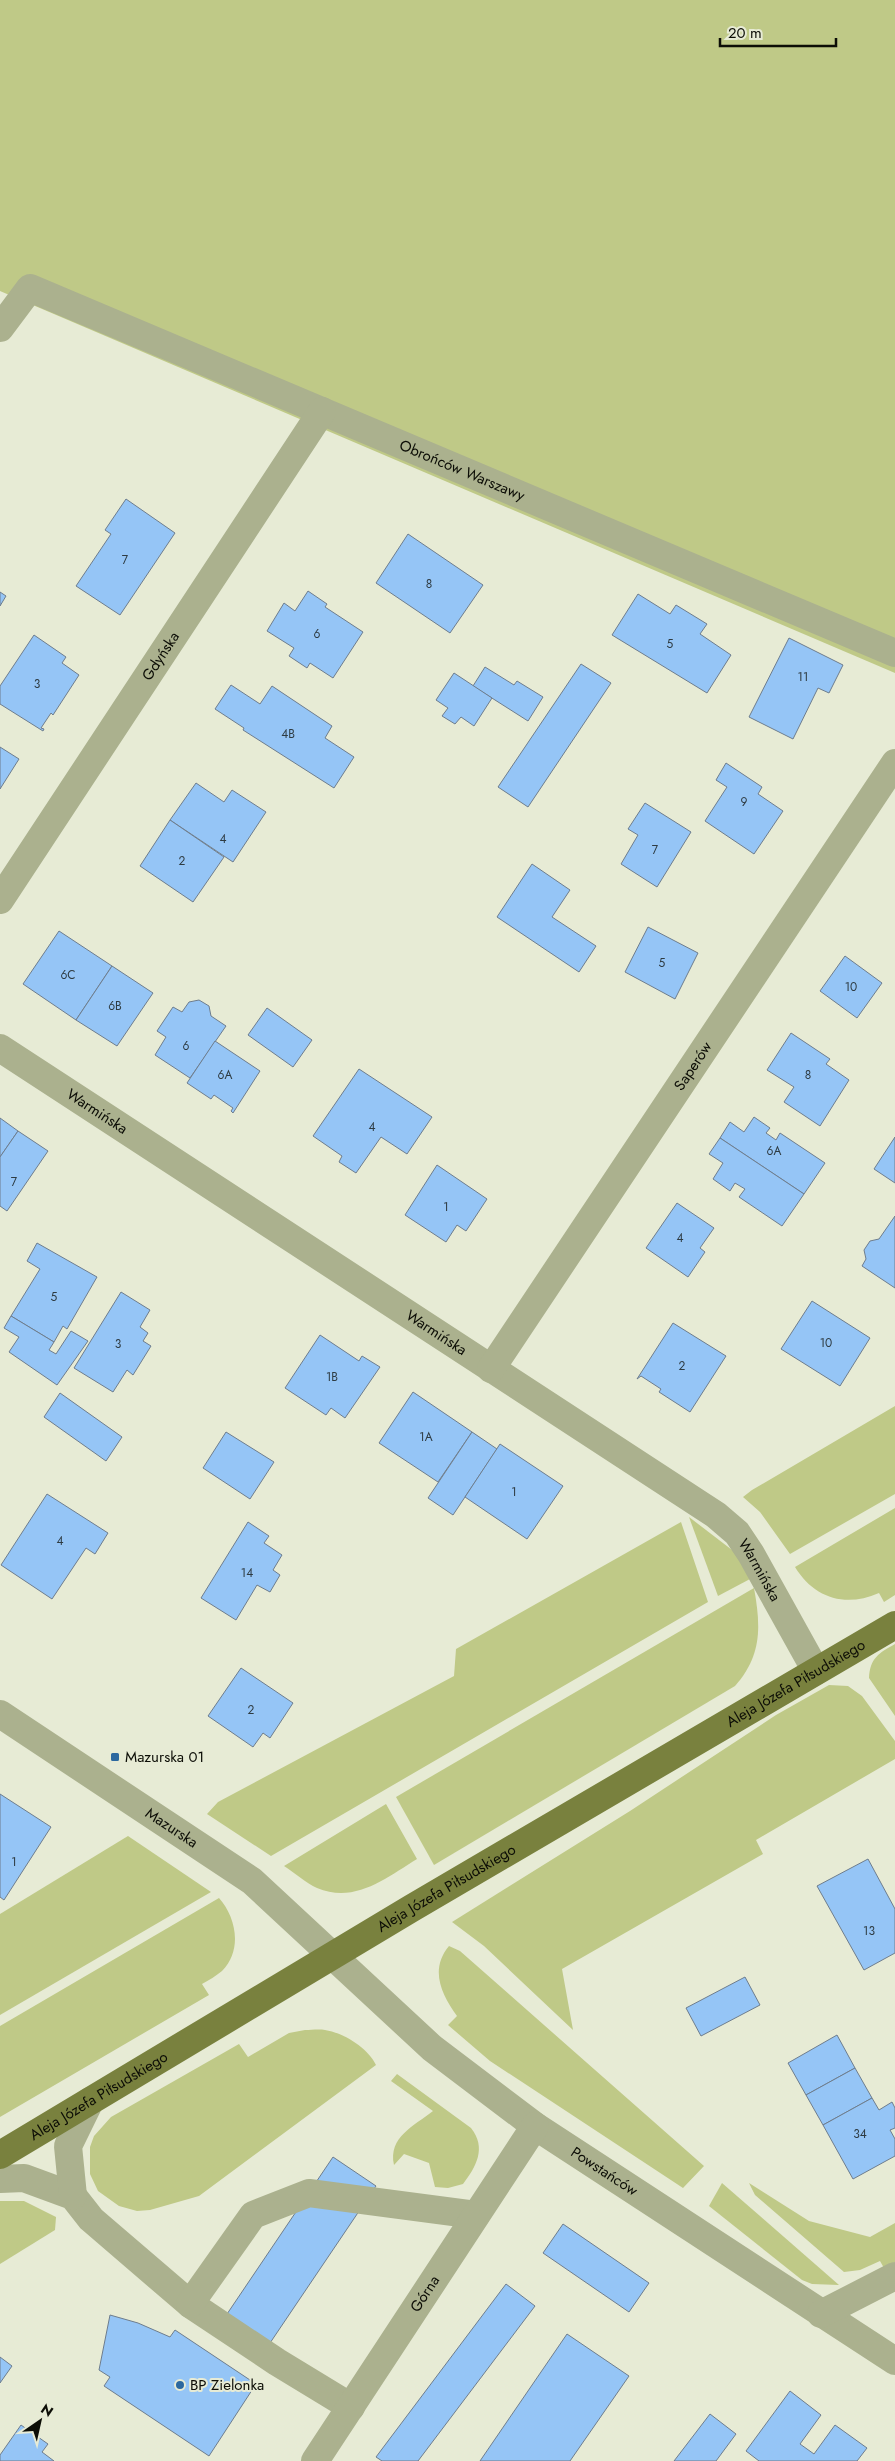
<svg xmlns="http://www.w3.org/2000/svg" width="895" height="2461" viewBox="0 0 895 2461" font-family="Jost,sans-serif">
<rect width="100%" height="100%" fill="#e7ebd5"/>
<g fill="#bfc987">
<path d="M0,0H895V673L0,291Z"/>
<path d="M895,1406V1494L790,1554L760,1512L743,1497L752,1490Z"/>
<path d="M895,1508V1595L884,1602L879,1593C845,1608 814,1598 795,1567Z"/>
<path d="M689,1517L736,1553L750,1579L718,1596Z"/>
<path d="M681,1522L708,1602L271,1856L207,1814L218,1802L454,1676L456,1649Z"/>
<path d="M754,1588C761,1627 762,1655 735,1686L434,1865L396,1797Z"/>
<path d="M895,1644V1716L869,1678C870,1658 879,1653 895,1644Z"/>
<path d="M829,1685L848,1686L862,1696L895,1741V1759L756,1840L763,1854L562,1969L573,2030L484,1946L452,1922L630,1811L776,1715Z"/>
<path d="M386,1804L417,1859C386,1878 355,1904 317,1888C306,1883 295,1873 284,1866Z"/>
<path d="M128,1836L211,1892L0,2015V1914Z"/>
<path d="M219,1898C236,1917 243,1950 222,1971C216,1976 209,1980 202,1984L209,1995L0,2117V2026Z"/>
<path d="M449,1946L460,1951L704,2166L683,2188L490,2061L448,2025L457,2016C442,1995 429,1970 449,1946Z"/>
<path d="M305,2030C311,2030 319,2029 325,2030C344,2033 368,2048 376,2065L199,2196L150,2210L137,2211L119,2206L98,2191L90,2174V2147L94,2136L111,2117L239,2044L248,2057L289,2033Z"/>
<path d="M397,2074L471,2128C487,2148 476,2167 463,2184L448,2188L435,2187L429,2163L404,2154L394,2165C388,2137 414,2126 433,2111L391,2081Z"/>
<path d="M722,2183L839,2285L812,2284L802,2280L709,2206Z"/>
<path d="M749,2183L809,2221L870,2237L895,2223V2262L884,2268L880,2261L860,2270L844,2272L755,2195Z"/>
<path d="M0,2201H24L56,2217L55,2230L0,2264Z"/>
</g>
<g fill="#95c5f6" stroke="#6e7d8d">
<path d="M126,499L175,533L120,615L76,586L111,534L105,530Z"/>
<path d="M408,534L483,585L450,633L376,583Z"/>
<path d="M308,591L327,604L325,607L363,632L333,678L310,663L307,668L289,656L294,648L267,631L284,603L295,611Z"/>
<path d="M0,592L6,596L0,606Z"/>
<path d="M638,594L670,614L676,605L707,624L700,634L731,655L707,693L612,635Z"/>
<path d="M34,635L66,657L62,663L79,675L53,715L51,713L41,728L44,729L43,731L0,704V686Z"/>
<path d="M789,638L843,665L829,693L818,688L793,739L749,717Z"/>
<path d="M581,664L611,683L528,807L498,787Z"/>
<path d="M485,667L514,685L517,681L543,697L528,721L473,686Z"/>
<path d="M454,673L492,698L474,726L461,717L455,724L442,716L448,708L436,700Z"/>
<path d="M231,685L260,704L272,686L332,726L325,738L354,757L334,788L243,730L244,728L215,709Z"/>
<path d="M0,747L19,759L0,789Z"/>
<path d="M726,763L762,787L758,794L783,811L754,854L705,821L727,787L716,780Z"/>
<path d="M196,783L224,802L232,790L266,812L233,862L170,820Z"/>
<path d="M645,803L691,832L657,887L621,864L638,835L628,829Z"/>
<path d="M170,820L224,857L193,902L140,866Z"/>
<path d="M532,864L570,890L552,917L596,946L579,972L497,917Z"/>
<path d="M648,927L698,953L675,999L625,972Z"/>
<path d="M59,931L112,966L76,1020L23,984Z"/>
<path d="M845,956L882,983L857,1018L820,991Z"/>
<path d="M112,966L153,993L117,1046L76,1020Z"/>
<path d="M199,1000L209,1006L211,1016L226,1026L190,1078L155,1055L166,1037L157,1031L173,1007L182,1012L189,1002Z"/>
<path d="M267,1008L312,1040L293,1067L248,1035Z"/>
<path d="M791,1033L830,1059L826,1064L849,1080L820,1126L784,1102L794,1087L767,1070Z"/>
<path d="M215,1041L260,1071L233,1113L231,1111L233,1108L214,1095L211,1099L187,1083Z"/>
<path d="M359,1069L432,1117L407,1154L381,1137L356,1173L339,1162L342,1156L313,1136Z"/>
<path d="M754,1117L770,1128L766,1133L776,1140L780,1133L825,1163L804,1194L720,1138L730,1122L744,1132Z"/>
<path d="M0,1118L18,1131L0,1157Z"/>
<path d="M18,1131L48,1151L7,1211L0,1206V1157Z"/>
<path d="M895,1137V1183L874,1169Z"/>
<path d="M720,1138L804,1194L782,1226L739,1197L745,1189L735,1183L730,1191L713,1179L723,1163L709,1154Z"/>
<path d="M437,1165L487,1199L466,1231L457,1225L446,1242L405,1215Z"/>
<path d="M677,1203L714,1228L700,1248L705,1252L688,1277L646,1248Z"/>
<path d="M895,1216V1288L862,1266L866,1259L864,1250L870,1241L879,1239Z"/>
<path d="M37,1243L97,1277L67,1329L63,1326L54,1342L11,1316L40,1269L27,1261Z"/>
<path d="M121,1292L150,1310L140,1327L148,1333L143,1341L151,1346L133,1375L127,1370L113,1392L74,1368Z"/>
<path d="M812,1301L870,1338L840,1386L781,1349Z"/>
<path d="M11,1316L54,1342L49,1350L56,1354L71,1331L88,1341L57,1385L9,1352L19,1337L4,1328Z"/>
<path d="M673,1323L726,1356L690,1412L659,1392L661,1389L641,1376L637,1379Z"/>
<path d="M320,1335L359,1361L362,1356L380,1367L345,1418L331,1408L326,1415L285,1388Z"/>
<path d="M413,1392L472,1432L438,1482L379,1443Z"/>
<path d="M60,1393L122,1437L106,1461L44,1417Z"/>
<path d="M226,1432L274,1462L250,1499L203,1468Z"/>
<path d="M472,1432L497,1449L453,1515L428,1498Z"/>
<path d="M500,1444L563,1486L527,1539L465,1497Z"/>
<path d="M47,1494L108,1533L95,1554L86,1548L52,1599L1,1565Z"/>
<path d="M248,1522L269,1536L264,1543L282,1555L273,1570L280,1575L270,1592L257,1585L236,1620L201,1598Z"/>
<path d="M241,1668L293,1703L270,1738L263,1733L253,1747L208,1716Z"/>
<path d="M0,1794L51,1827L4,1900L0,1897Z"/>
<path d="M868,1859L895,1909V1953L864,1970L817,1886Z"/>
<path d="M745,1977L760,2005L701,2036L686,2008Z"/>
<path d="M837,2035L855,2068L806,2095L788,2063Z"/>
<path d="M855,2068L872,2098L823,2125L806,2095Z"/>
<path d="M872,2098L879,2110L892,2102L895,2108V2128L890,2130L895,2139V2156L853,2179L823,2125Z"/>
<path d="M333,2157L376,2186L270,2343L227,2314Z"/>
<path d="M563,2224L649,2283L629,2312L543,2253Z"/>
<path d="M506,2284L535,2306L418,2461H382L376,2457Z"/>
<path d="M110,2315L138,2323L170,2337L175,2330L256,2384L209,2456L104,2386L110,2377L99,2370Z"/>
<path d="M567,2334L629,2376L570,2461H480Z"/>
<path d="M0,2357L12,2366L0,2383Z"/>
<path d="M790,2391L821,2415L800,2444L814,2454L835,2425L867,2448L857,2461H759L746,2451Z"/>
<path d="M710,2414L736,2434L716,2461H674Z"/>
<path d="M21,2425L48,2444L42,2452L54,2461H0V2455Z"/>
</g>
<g fill="none" stroke-linecap="round" stroke-linejoin="round">
<g stroke="#abb18e" stroke-width="28">
<path id="s1" d="M0,328L30,288L895,653"/>
<path id="s2" d="M0,900L322,411"/>
<path id="s3" d="M0,1048L716,1515L737,1533L751,1554L816,1671"/>
<path id="s4" d="M491,1369L895,763"/>
<path id="s5" d="M0,1714L252,1881L432,2048L535,2126L895,2361"/>
<path d="M0,2179L24,2178L73,2196L91,2219L190,2304L277,2362L351,2407"/>
<path d="M73,2196L68,2146L90,2101"/>
<path d="M190,2304L253,2215L309,2193L476,2215"/>
<path d="M821,2314L895,2276"/>
<path id="s6" d="M315,2461L535,2126"/>
</g>
<path stroke="#79813e" stroke-width="28" id="s7" d="M0,2155L412,1908L895,1625"/>
</g>
<g fill="#2c689f" stroke="#e7ebd5" stroke-width="2">
<rect x="110" y="1752" width="10" height="10" rx="2.5"/>
<circle cx="180" cy="2385" r="5"/>
</g>
<g text-anchor="middle" dominant-baseline="central" stroke-width="4" stroke-linejoin="round" paint-order="stroke">
<g font-size="12" fill="#2e3b42">
<text x="125" y="560">7</text>
<text x="429" y="584">8</text>
<text x="317" y="634">6</text>
<text x="670" y="644">5</text>
<text x="803" y="677">11</text>
<text x="37" y="684">3</text>
<text x="288" y="734">4B</text>
<text x="744" y="802">9</text>
<text x="223" y="839">4</text>
<text x="655" y="850">7</text>
<text x="182" y="861">2</text>
<text x="662" y="963">5</text>
<text x="68" y="975">6C</text>
<text x="851" y="987">10</text>
<text x="115" y="1006">6B</text>
<text x="186" y="1046">6</text>
<text x="225" y="1075">6A</text>
<text x="808" y="1075">8</text>
<text x="372" y="1127">4</text>
<text x="774" y="1151">6A</text>
<text x="14" y="1182">7</text>
<text x="446" y="1207">1</text>
<text x="680" y="1238">4</text>
<text x="54" y="1297">5</text>
<text x="826" y="1343">10</text>
<text x="118" y="1344">3</text>
<text x="682" y="1366">2</text>
<text x="332" y="1377">1B</text>
<text x="426" y="1437">1A</text>
<text x="514" y="1492">1</text>
<text x="60" y="1541">4</text>
<text x="247" y="1573">14</text>
<text x="251" y="1710">2</text>
<text x="14" y="1862">1</text>
<text x="869" y="1931">13</text>
<text x="860" y="2134">34</text>
</g>
<g font-size="15" fill="#0c0d06" stroke="#e7ebd5">
<text stroke="none"><textPath href="#s1" startOffset="519">Obrońców Warszawy</textPath></text>
<text stroke="none"><textPath href="#s2" startOffset="292">Gdyńska</textPath></text>
<text stroke="none"><textPath href="#s4" startOffset="364">Saperów</textPath></text>
<text stroke="none"><textPath href="#s3" startOffset="116">Warmińska</textPath></text>
<text stroke="none"><textPath href="#s3" startOffset="521">Warmińska</textPath></text>
<text stroke="none"><textPath href="#s3" startOffset="926">Warmińska</textPath></text>
<text stroke="none"><textPath href="#s7" startOffset="925">Aleja Józefa Piłsudskiego</textPath></text>
<text stroke="none"><textPath href="#s5" startOffset="206">Mazurska</textPath></text>
<text stroke="none"><textPath href="#s7" startOffset="520">Aleja Józefa Piłsudskiego</textPath></text>
<text stroke="none"><textPath href="#s7" startOffset="115">Aleja Józefa Piłsudskiego</textPath></text>
<text stroke="none"><textPath href="#s5" startOffset="760">Powstańców</textPath></text>
<text stroke="none"><textPath href="#s6" startOffset="200">Górna</textPath></text>
</g>
<g font-size="15" fill="#0c0d06" stroke="#e7ebd5" text-anchor="start">
<text x="125" y="1757">Mazurska 01</text>
<text x="190" y="2385">BP Zielonka</text>
</g>
</g>
<g transform="translate(40 2421) rotate(34)" stroke="#e7ebd5" stroke-width="4" paint-order="stroke">
<path d="M0-4L9 19L0 12L-9 19Z" fill="#0c0d06"/>
<text y="-8" font-size="14" font-weight="bold" text-anchor="middle" fill="#0c0d06">N</text>
</g>
<path d="M720 38v8h116v-8" fill="none" stroke="#0c0d06" stroke-width="2.5"/>
<text x="728" y="38" font-size="15" fill="#0c0d06" stroke="#e7ebd5" stroke-width="4" paint-order="stroke">20 m</text>
</svg>
